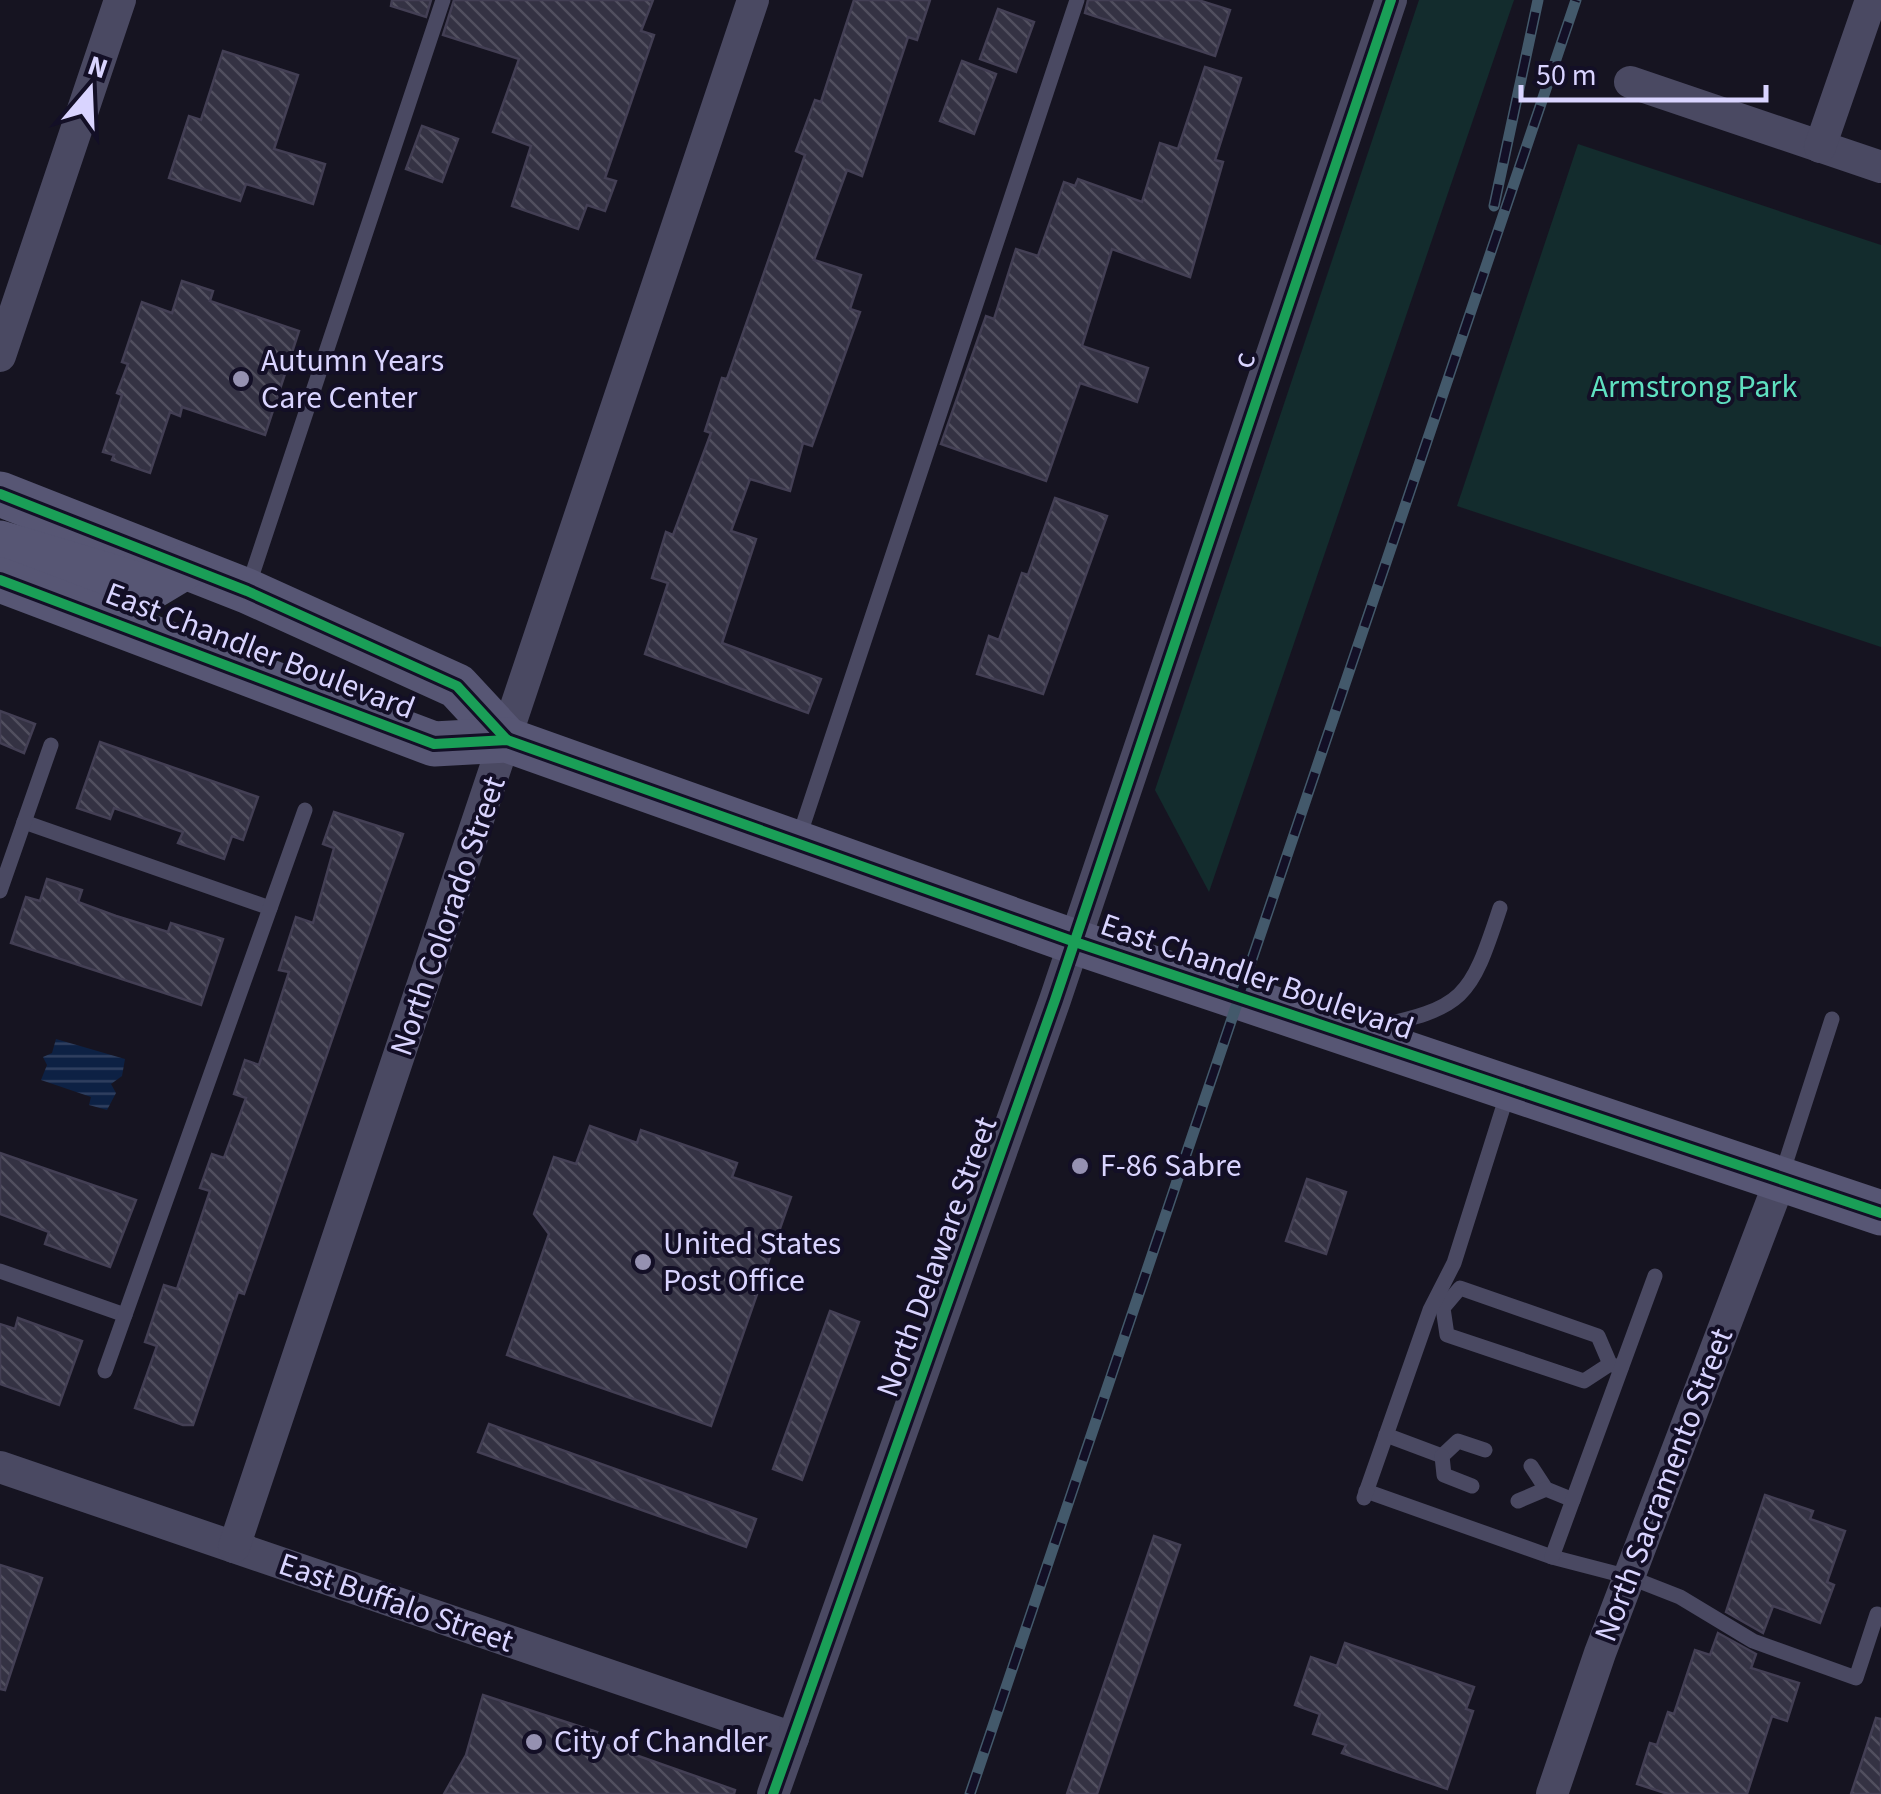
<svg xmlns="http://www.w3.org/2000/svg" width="1881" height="1794" viewBox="0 0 1881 1794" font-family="'Source Sans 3',sans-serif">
<defs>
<pattern id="water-rules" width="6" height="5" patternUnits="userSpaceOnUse" patternTransform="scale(2.5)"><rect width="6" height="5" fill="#0d2144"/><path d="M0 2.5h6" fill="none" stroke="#304060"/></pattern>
<pattern id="building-back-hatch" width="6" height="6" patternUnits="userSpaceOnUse" patternTransform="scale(2.5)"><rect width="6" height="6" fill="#343243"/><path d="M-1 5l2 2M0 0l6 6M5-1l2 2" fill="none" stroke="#514f5f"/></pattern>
</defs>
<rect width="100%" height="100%" fill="#161421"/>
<g fill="#132c2d">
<path d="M1419,0H1514L1209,892L1155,790Z"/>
<path d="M1578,144L1881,245V647L1457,506Z"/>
</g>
<path fill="url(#water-rules)" d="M56,1039L125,1059L122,1076L111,1084L116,1093L107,1110L89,1105L91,1097L41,1080L47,1065L43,1057L52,1053Z"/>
<g fill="url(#building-back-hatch)" stroke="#433f54" stroke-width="2.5">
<path d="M392,0H431L426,17L391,6Z"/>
<path d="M454,0H653L641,31L654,35L605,178L616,181L605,211L587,205L578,229L512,206L531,146L493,132L519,59L443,35Z"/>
<path d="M854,0H930L917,40L908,37L862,176L847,170L814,260L861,275L850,309L860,312L812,446L803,443L790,491L750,479L731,531L756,539L722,643L821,679L808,713L645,654L668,583L652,578L666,532L673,535L711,433L705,431L722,378L727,379L805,155L796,151L815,100L821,102Z"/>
<path d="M1088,0H1198L1230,10L1215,56L1085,13Z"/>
<path d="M998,9L1034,22L1016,72L980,59Z"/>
<path d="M223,51L298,75L274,149L325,164L313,204L246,184L240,201L169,178L189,116L201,120Z"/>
<path d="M962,61L996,74L974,134L940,121Z"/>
<path d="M1205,67L1241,78L1215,160L1223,162L1190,277L1112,249L1082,346L1148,368L1137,402L1080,383L1046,481L941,444L986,316L994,319L1016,249L1038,256L1064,182L1075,186L1078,179L1142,202L1160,143L1178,149Z"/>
<path d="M422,126L458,139L442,182L406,169Z"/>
<path d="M182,281L213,291L210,301L299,331L265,435L182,407L180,416L170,412L150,473L112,460L114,455L103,452L122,395L117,393L128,364L122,362L142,302L172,313Z"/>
<path d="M1055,498L1107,516L1043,694L977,674L989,636L999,640L1022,573L1028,575Z"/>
<path d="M0,711L35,724L24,753L0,743Z"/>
<path d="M100,742L258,797L243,840L232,836L224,859L178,843L183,832L114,808L110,819L77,808Z"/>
<path d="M334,812L403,834L244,1294L238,1292L193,1425H183L135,1408L157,1346L145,1342L164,1285L177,1289L210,1191L200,1188L212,1154L224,1158L246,1098L234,1094L245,1060L259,1065L289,972L279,970L296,917L313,923L334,848L323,844Z"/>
<path d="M47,879L82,890L78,902L116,916L168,932L171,923L223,939L201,1005L11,943L26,897L40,901Z"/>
<path d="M590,1126L637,1143L641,1130L737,1163L732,1177L791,1197L711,1426L507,1355L549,1234L534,1214L554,1157L576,1164Z"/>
<path d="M0,1153L136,1200L110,1267L45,1244L49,1232L0,1214Z"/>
<path d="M1307,1179L1346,1192L1326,1254L1286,1241Z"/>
<path d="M830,1311L859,1322L802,1480L773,1469Z"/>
<path d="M18,1318L82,1341L59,1405L0,1384V1324L15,1329Z"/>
<path d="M489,1424L756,1519L746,1547L478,1452Z"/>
<path d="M1765,1495L1813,1511L1810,1519L1845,1531L1827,1582L1834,1585L1820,1623L1773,1606L1763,1633L1726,1612Z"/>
<path d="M1154,1536L1180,1545L1097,1794H1067Z"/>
<path d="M0,1565L42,1578L5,1690L0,1689Z"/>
<path d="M1718,1633L1756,1654L1751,1668L1799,1683L1787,1721L1772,1716L1747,1794H1668L1637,1784L1650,1743L1657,1745L1668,1712L1674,1714L1695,1650L1710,1655Z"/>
<path d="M1345,1643L1474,1687L1466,1709L1473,1711L1447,1789L1342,1753L1346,1745L1313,1734L1320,1714L1295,1705L1311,1657L1337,1666Z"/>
<path d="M483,1695L597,1732L593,1740L735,1790L734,1794H444L466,1755Z"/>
<path d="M1876,1718L1881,1719V1794H1851Z"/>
</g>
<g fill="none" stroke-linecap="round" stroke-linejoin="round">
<g stroke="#4a4962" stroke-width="15">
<path d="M248,587L443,0"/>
<path d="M24,822L270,908"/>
<path d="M798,840L1077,0"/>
<path d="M0,891L51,745"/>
<path d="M1369,1028C1465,1008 1470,999 1500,908"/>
<path d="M1781,1177L1832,1019"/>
<path d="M0,1271L125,1315"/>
<path d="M1610,1364L1584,1381L1447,1335L1443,1308L1460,1288L1598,1336L1610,1364L1621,1368"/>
<path d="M105,1371L305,810"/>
<path d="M1386,1435L1442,1456"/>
<path d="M1442,1456L1458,1441L1485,1450"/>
<path d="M1442,1456L1444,1475L1472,1486"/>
<path d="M1531,1466L1546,1489L1573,1500"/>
<path d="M1366,1491L1552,1557L1629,1577L1680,1597L1753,1641L1856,1678L1877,1614"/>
<path d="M1364,1498L1430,1310L1454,1263L1508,1092"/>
<path d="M1518,1501L1546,1489"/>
<path d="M1552,1557L1655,1276"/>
</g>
<g stroke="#4a4962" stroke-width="32">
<path d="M1630,82L1881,167"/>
<path d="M1820,147L1871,0"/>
<path d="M0,356L120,0"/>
<path d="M0,1467L793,1738"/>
<path d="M234,1547L753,0"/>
<path d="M773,1794L1055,1000L1391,0"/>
<path d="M1552,1794L1600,1653L1781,1178"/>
</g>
<g stroke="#575674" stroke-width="45">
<path d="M0,494L247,591L457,686L507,740"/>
<path d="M0,543L150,588L185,567"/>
<path d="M0,580L434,744L507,740L1075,942L1881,1213"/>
</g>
<defs>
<g id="rail">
<path d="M1494,206L1538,0"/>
<path d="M970,1794L1576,0"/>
</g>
</defs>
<use href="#rail" stroke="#43596b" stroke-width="11"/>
<use href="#rail" stroke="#130f26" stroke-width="8" stroke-dasharray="22" stroke-linecap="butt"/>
<defs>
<g id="cycleway">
<path d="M0,494L247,591L457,686L507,740"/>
<path d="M0,580L434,744L507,740L1075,942L1881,1213"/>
<path d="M773,1794L1055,1000L1391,0"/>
</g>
</defs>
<use href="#cycleway" stroke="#130f26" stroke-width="16"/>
<use href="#cycleway" stroke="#1a9f57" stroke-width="10"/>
</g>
<g fill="#9591b1" stroke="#130f26" stroke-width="4">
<circle cx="241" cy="379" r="10"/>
<circle cx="1080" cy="1166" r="10"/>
<circle cx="643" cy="1262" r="10"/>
<circle cx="534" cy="1742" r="10"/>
</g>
<g text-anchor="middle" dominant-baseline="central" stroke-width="8" stroke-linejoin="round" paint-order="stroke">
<g font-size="32" fill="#d9d4ff" stroke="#130f26">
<text transform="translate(1244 360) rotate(-71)">c</text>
<text transform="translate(260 651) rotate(21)">East Chandler Boulevard</text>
<text transform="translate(448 916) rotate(-71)">North Colorado Street</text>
<text transform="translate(1257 977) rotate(19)">East Chandler Boulevard</text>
<text transform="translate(937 1257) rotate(-70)">North Delaware Street</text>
<text transform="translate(1664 1485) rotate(-69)">North Sacramento Street</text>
<text transform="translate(396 1603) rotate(19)">East Buffalo Street</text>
</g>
<g font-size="32" fill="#d9d4ff" stroke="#130f26" text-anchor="start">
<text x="261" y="361">Autumn Years<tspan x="261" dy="37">Care Center</tspan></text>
<text x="1100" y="1166">F-86 Sabre</text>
<text x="663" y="1244">United States<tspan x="663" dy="37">Post Office</tspan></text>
<text x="554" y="1742">City of Chandler</text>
</g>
<g font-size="32" fill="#5fe0c0" stroke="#130f26">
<text x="1694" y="387">Armstrong Park</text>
</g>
</g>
<g transform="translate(90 90) rotate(19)" stroke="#130f26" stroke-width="8" paint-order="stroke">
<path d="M0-8L18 38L0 25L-18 38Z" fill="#d9d4ff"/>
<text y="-15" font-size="28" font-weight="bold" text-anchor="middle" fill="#d9d4ff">N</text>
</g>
<path d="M1521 85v15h245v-15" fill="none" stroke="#d9d4ff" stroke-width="5"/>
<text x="1536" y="85" font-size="30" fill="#d9d4ff" stroke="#130f26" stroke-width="8" paint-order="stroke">50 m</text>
</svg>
